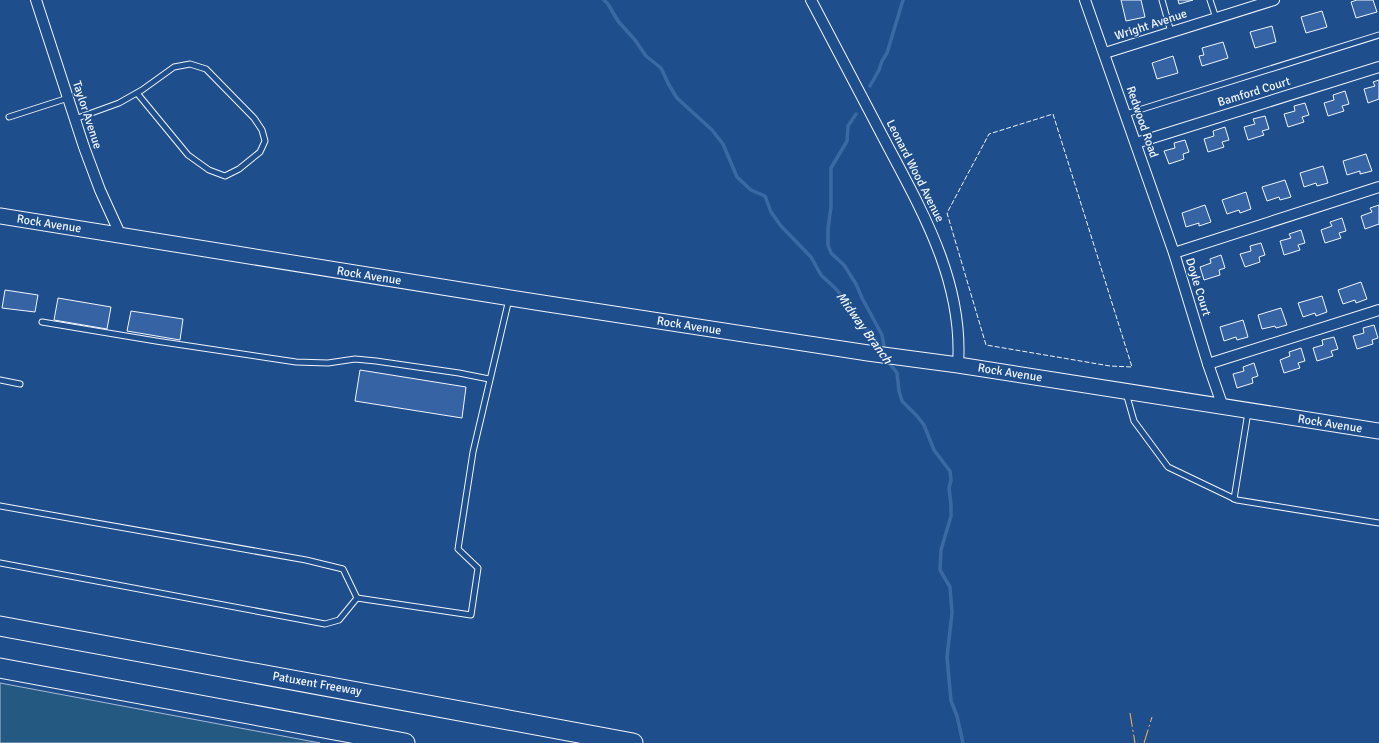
<svg xmlns="http://www.w3.org/2000/svg" width="1379" height="743" viewBox="0 0 1379 743" font-family="Signika,sans-serif">
<rect width="100%" height="100%" fill="#1f4e8c"/>
<path fill="#245a82" stroke="#a8bbd7" d="M0,683L320,743H0Z"/>
<g fill="none" stroke-linecap="round" stroke-linejoin="round">
<g stroke="#3b69a3" stroke-width="3.5">
<path d="M604,0L608,4L618,21L635,40L646,56L661,68L669,85L677,98L712,130L723,144L737,177L751,190L765,196L771,212L781,226L811,257L821,275L836,289L851,307L859,321L876,340L882,351"/>
<path d="M870,86L879,70L882,61L887,53L903,0"/>
<path d="M856,114L848,126L847,141L831,168V207L828,229V245L831,253L844,265L856,284L862,298L882,335L885,352"/>
<path d="M887,360L897,373L899,391L902,401L917,416L924,425L934,450L950,471L951,480L949,488L951,505V516L941,550L940,570L950,587L952,613L947,657L951,701L957,716L963,743"/>
</g>
</g>
<g fill="#3563a3" stroke="#f2f6ff">
<path d="M1121,0H1141L1145,17L1126,21Z"/>
<path d="M1178,0H1193L1179,4Z"/>
<path d="M1357,0H1373L1377,12L1356,18L1351,2Z"/>
<path d="M1322,11L1327,27L1306,33L1301,17Z"/>
<path d="M1272,26L1276,42L1255,48L1250,32Z"/>
<path d="M1223,42L1228,58L1202,66L1199,56L1204,55L1202,48Z"/>
<path d="M1173,56L1178,73L1157,79L1152,63Z"/>
<path d="M1379,80V99L1368,103L1364,89L1375,86L1373,82Z"/>
<path d="M1345,91L1349,104L1342,106L1344,111L1328,116L1324,103L1334,100L1333,95Z"/>
<path d="M1305,103L1309,115L1302,117L1304,122L1288,127L1284,114L1295,111L1294,106Z"/>
<path d="M1265,116L1269,129L1262,131L1264,135L1248,140L1244,127L1255,124L1253,119Z"/>
<path d="M1225,127L1229,140L1222,142L1224,147L1208,152L1204,139L1214,136L1213,131Z"/>
<path d="M1185,140L1189,152L1183,154L1184,159L1169,164L1164,151L1175,148L1174,143Z"/>
<path d="M1366,154L1372,171L1360,174V171L1347,175L1343,161Z"/>
<path d="M1323,166L1328,183L1317,186L1316,183L1304,187L1300,173Z"/>
<path d="M1285,180L1291,197L1280,200L1279,197L1267,201L1262,187Z"/>
<path d="M1246,192L1251,209L1240,213L1239,210L1227,214L1222,200Z"/>
<path d="M1205,205L1211,222L1199,226V223L1186,227L1182,213Z"/>
<path d="M1379,205V224L1365,229L1361,216L1372,212L1370,208Z"/>
<path d="M1342,218L1346,231L1339,233L1341,238L1325,243L1321,230L1332,226L1330,222Z"/>
<path d="M1301,230L1305,243L1298,245L1300,250L1284,255L1280,241L1291,238L1289,234Z"/>
<path d="M1261,243L1265,255L1259,257L1260,262L1245,267L1240,254L1251,251L1250,246Z"/>
<path d="M1221,255L1225,268L1219,270L1220,275L1204,280L1200,267L1211,263L1210,259Z"/>
<path d="M1361,282L1367,299L1356,303L1355,300L1343,304L1338,290Z"/>
<path d="M5,290L38,295L35,312L2,308Z"/>
<path d="M1322,296L1327,312L1316,316L1315,313L1303,317L1298,303Z"/>
<path d="M58,298L111,307L107,329L54,320Z"/>
<path d="M1281,308L1287,325L1276,328L1275,326L1262,329L1258,315Z"/>
<path d="M131,311L183,319L180,340L127,331Z"/>
<path d="M1243,320L1248,337L1237,340L1236,337L1224,341L1220,327Z"/>
<path d="M1374,325L1378,338L1372,340L1373,344L1357,349L1353,336L1364,333L1363,328Z"/>
<path d="M1334,337L1338,349L1331,351L1333,356L1317,361L1313,348L1323,345L1322,340Z"/>
<path d="M1301,348L1305,361L1298,363L1300,368L1284,373L1280,360L1290,356L1289,352Z"/>
<path d="M1254,363L1258,376L1252,378L1253,383L1237,388L1233,374L1244,371L1243,367Z"/>
<path d="M360,370L466,387L462,418L355,401Z"/>
</g>
<g fill="none" stroke-linecap="round" stroke-linejoin="round">
<defs>
<g id="lane">
<path d="M1162,0L1171,32"/>
<path d="M1210,0L1216,18"/>
<path d="M1126,114L1379,35"/>
<path d="M9,117L68,98"/>
<path d="M75,119L119,103L142,90L174,67L190,64L206,69L254,118L262,130L265,141L260,152L239,169L225,176L209,170L188,155L137,93"/>
<path d="M42,322L156,341L296,362L328,363L355,359L376,361L459,373L489,379"/>
<path d="M0,380L20,384"/>
<path d="M1126,393L1134,421L1168,467L1237,500L1379,523"/>
<path d="M1234,499L1248,412"/>
<path d="M0,506L306,560L343,569L357,598"/>
<path d="M0,563L325,624L339,620L357,598"/>
<path d="M357,598L471,615L478,568L458,549L473,452L509,299"/>
</g>
<g id="street">
<path d="M36,0L84,147L100,190L121,236"/>
<path d="M811,0C835,46 859,92 883,137C921,209 964,281 958,365"/>
<path d="M1085,0L1174,253L1208,364L1223,407"/>
<path d="M1105,53L1274,0"/>
<path d="M1136,143L1379,67"/>
<path d="M1174,253L1379,187"/>
<path d="M1208,364L1379,310"/>
</g>
<path id="secondary" d="M0,216L542,303L868,353L958,365L1379,431"/>
<g id="highway">
<path d="M0,626L633,743"/>
<path d="M0,668L405,743"/>
</g>
</defs>
<use href="#lane" stroke="#f2f6ff" stroke-width="7"/>
<use href="#street" stroke="#f2f6ff" stroke-width="12"/>
<use href="#secondary" stroke="#f2f6ff" stroke-width="17"/>
<use href="#highway" stroke="#f2f6ff" stroke-width="21"/>
<use href="#lane" stroke="#1f4e8c" stroke-width="5"/>
<use href="#street" stroke="#1f4e8c" stroke-width="10"/>
<use href="#secondary" stroke="#1f4e8c" stroke-width="15"/>
<use href="#highway" stroke="#1f4e8c" stroke-width="19"/>
<path stroke="#f2f6ff" stroke-width="1" stroke-dasharray="5 2" stroke-linecap="butt" d="M1053,114L1132,367L1110,366L986,345L947,213L989,134Z"/>
<g stroke="#ffb74d" stroke-width="1" stroke-dasharray="14 3 2 3" stroke-linecap="butt">
<path d="M1130,713L1135,743"/>
<path d="M1144,743L1152,717"/>
</g>
</g>
<g text-anchor="middle" dominant-baseline="central" stroke-width="3" stroke-linejoin="round" paint-order="stroke">
<g font-size="12" fill="#f2f6ff" stroke="#1f4e8c">
<text transform="translate(1151 25) rotate(-18)">Wright Avenue</text>
<text transform="translate(1254 92) rotate(-17)">Bamford Court</text>
<text transform="translate(87 115) rotate(72)">Taylor Avenue</text>
<text transform="translate(1142 122) rotate(71)">Redwood Road</text>
<text transform="translate(915 171) rotate(63)">Leonard Wood Avenue</text>
<text transform="translate(49 224) rotate(9)">Rock Avenue</text>
<text transform="translate(369 276) rotate(9)">Rock Avenue</text>
<text transform="translate(1198 287) rotate(73)">Doyle Court</text>
<text transform="translate(689 326) rotate(9)">Rock Avenue</text>
<text transform="translate(1010 373) rotate(9)">Rock Avenue</text>
<text transform="translate(1330 424) rotate(9)">Rock Avenue</text>
<text transform="translate(317 684) rotate(10)">Patuxent Freeway</text>
</g>
<g font-size="13" font-style="italic" fill="#f2f6ff" stroke="#1f4e8c">
<text transform="translate(864 328) rotate(54)">Midway Branch</text>
</g>
</g>
</svg>
